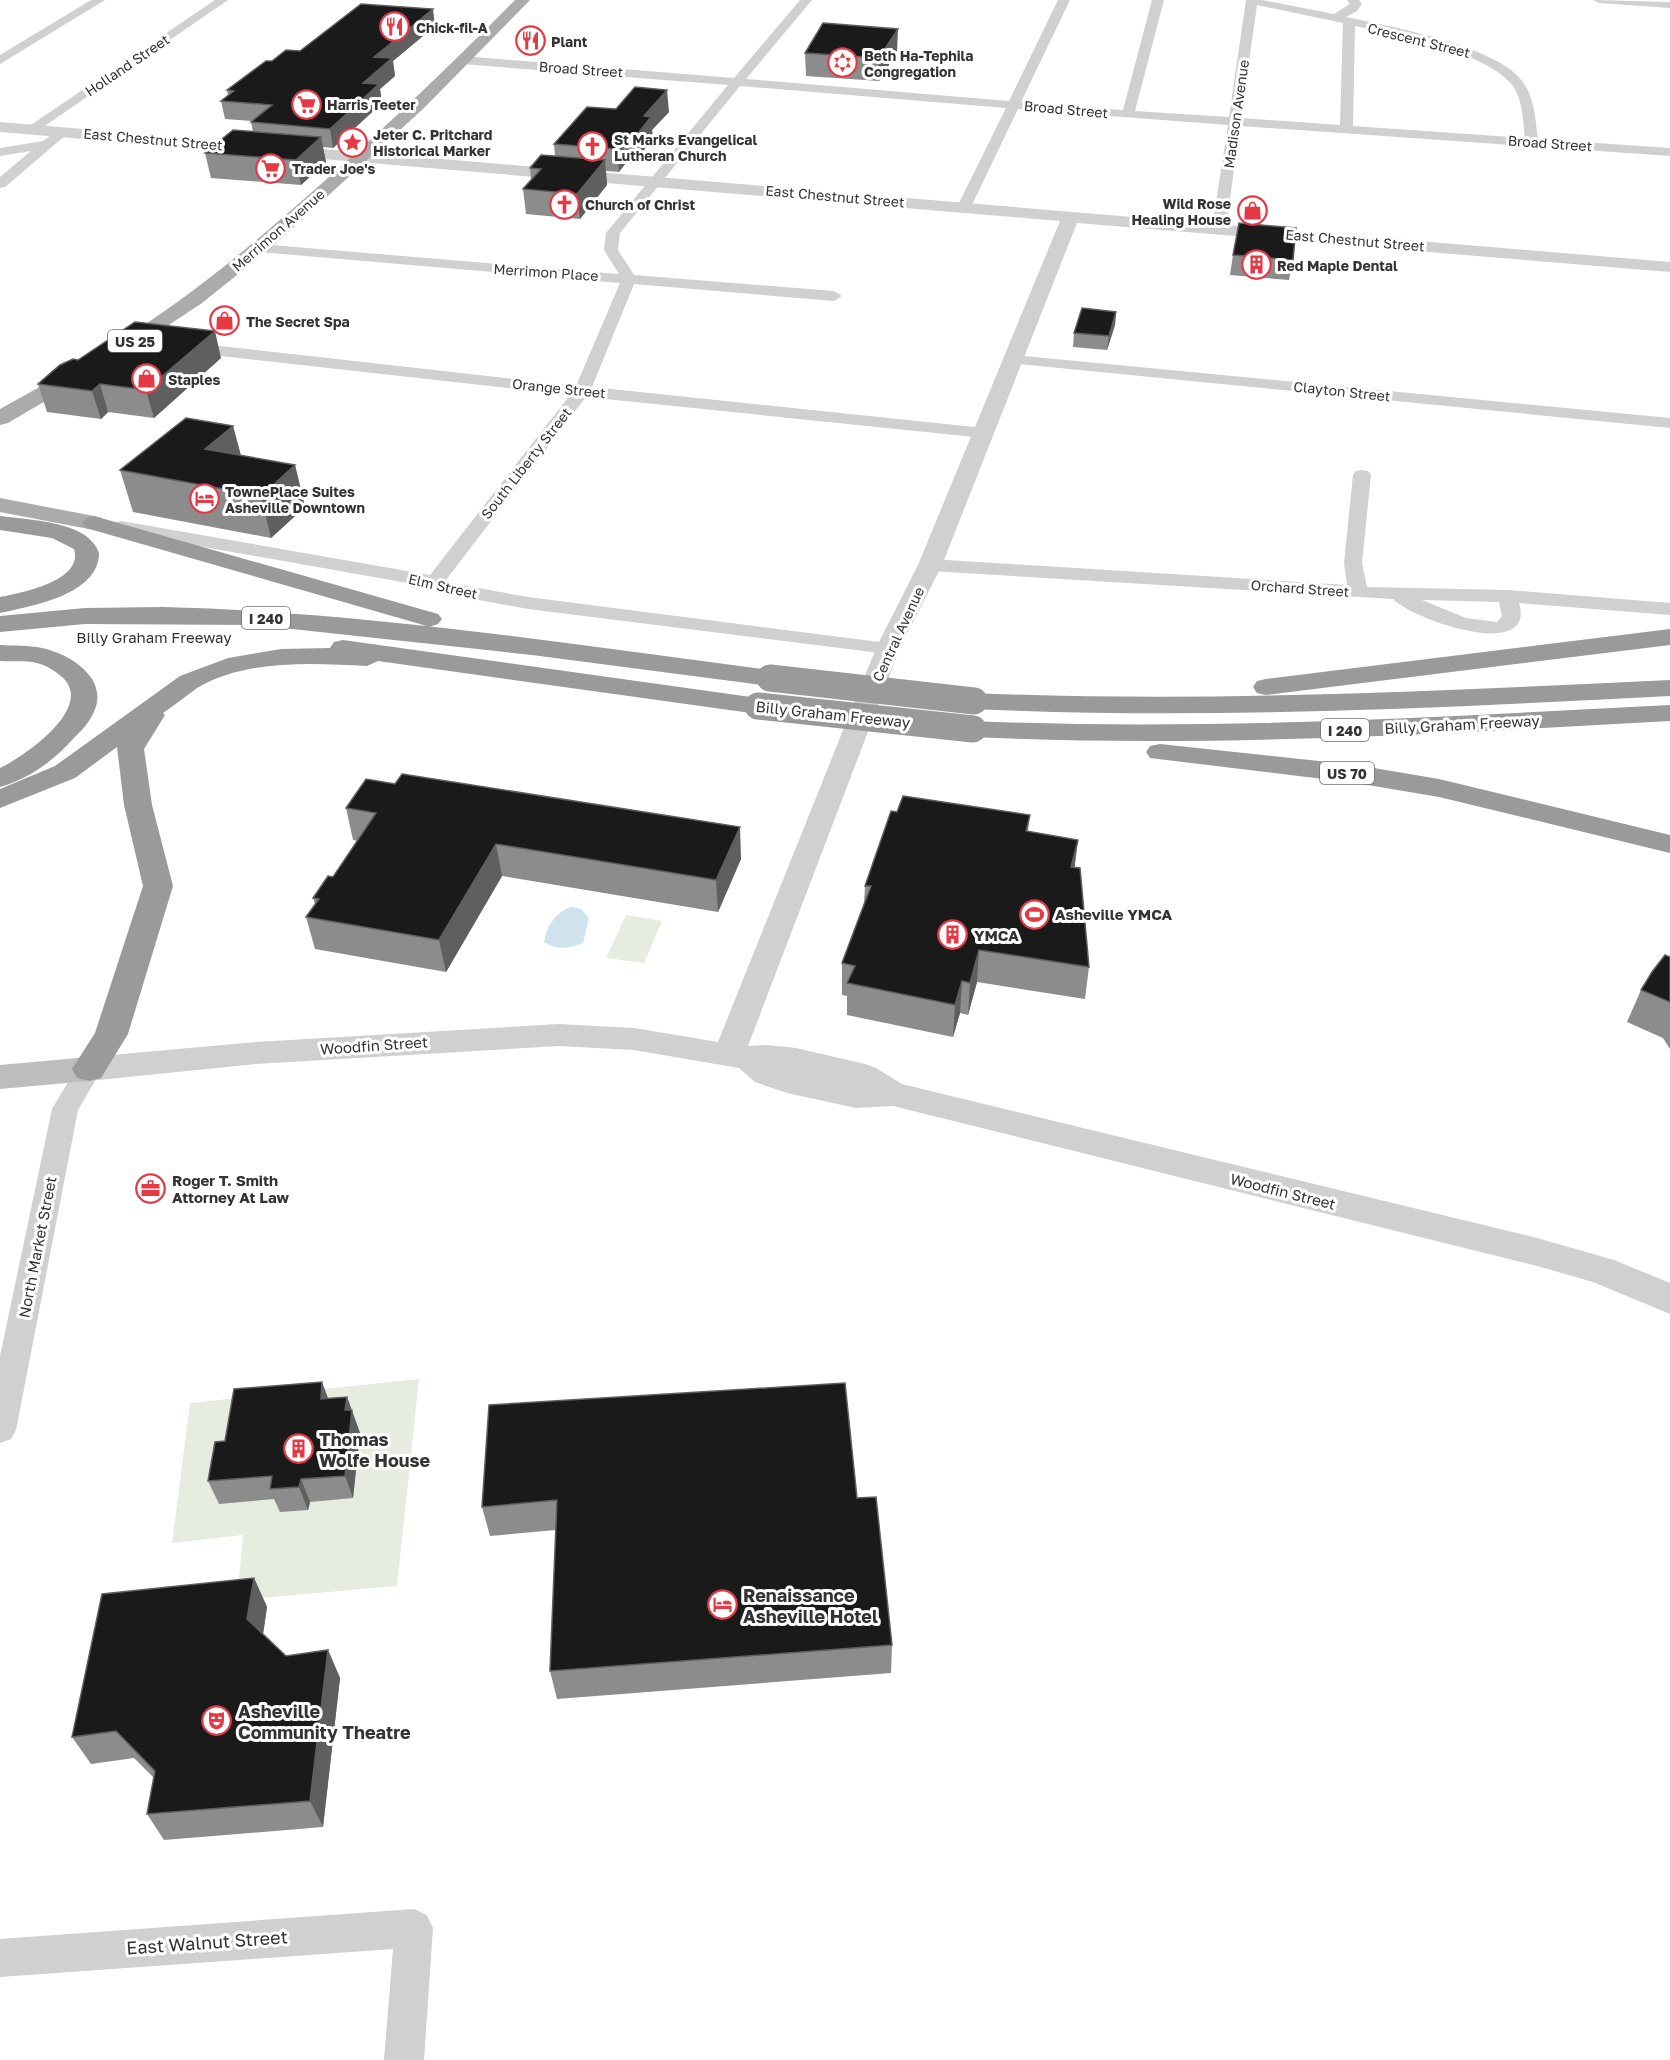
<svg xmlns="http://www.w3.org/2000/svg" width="1670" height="2060" viewBox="0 0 1670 2060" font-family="'Golos Text',sans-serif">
<rect width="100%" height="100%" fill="#fff"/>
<g fill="#e6ecdf">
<path d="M626,915L662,921L644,963L606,958Z"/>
<path d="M419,1379L397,1586L237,1600L243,1535L172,1543L190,1403Z"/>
</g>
<path fill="#cfe2ee" d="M571,907L581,909L589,918L583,943C568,949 557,950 544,942C547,925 556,912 571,907Z"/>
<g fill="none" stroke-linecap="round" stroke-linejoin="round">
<g fill="#d0d0d0" fill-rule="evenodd">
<path d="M91,0H105L0,64V55Z"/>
<path d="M215,0H228L36,132L31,133L25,129Z"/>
<path d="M800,0H812L746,79L1009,101L1058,0H1070L1021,102L1123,110L1152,0H1164L1135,111L1229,117L1246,0H1262L1334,14L1350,4L1347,0H1359L1362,4L1357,11L1346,17C1389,26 1497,46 1522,81C1535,98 1535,119 1538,139L1670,148V156L1240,126L1226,228L1219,232L1212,228L1228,125L1018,109L971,207L964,211L957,207L1006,108L740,86L620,233L618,250L634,275L834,291L842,296L834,301L634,284L592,387L984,428L990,429L993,433L990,437L984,438L586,397L446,580L456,584L528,597L895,644L898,648L895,652L888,654L528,609L451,595L430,587L114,531L112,527L114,523L121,521L430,575L570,395L185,352L177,347L185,342L576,386L620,283L259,252L252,248L259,244L619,274L604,250L606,233L728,85L462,64L456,60L462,56L734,78ZM1257,5L1343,23L1340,125L1241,118ZM1355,26C1395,35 1487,52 1512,85C1523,99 1523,121 1525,138L1353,126Z"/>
<path d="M1593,0L1670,2V8L1599,3Z"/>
<path d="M61,128L66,129L67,132L66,135L5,187L0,188V177L31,151L0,156V148L43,141Z"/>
<path d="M1014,355L1670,418V428L1008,363L1006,360Z"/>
<path d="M1362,470L1368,471L1371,475L1362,563L1367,587L1508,590L1670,603V615L1519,603C1537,663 1411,619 1393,599L930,571L923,569L921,565L923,561L930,559L1347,585L1344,563L1353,475L1356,471ZM1422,600L1499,602L1502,616L1497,622L1466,618Z"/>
<path d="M89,1060L98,1062L102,1069L78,1110L16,1430L11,1439L0,1443V1356L52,1109L80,1062Z"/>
<path d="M414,1909L427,1915L433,1928L424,2060H384L393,1949L0,1977V1939Z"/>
</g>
<path fill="#d0d0d0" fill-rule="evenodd" d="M0,122L1670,262V272L1077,223L942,565L900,648L748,1046L767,1045L796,1048L865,1064L876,1068L902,1084L1537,1238L1614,1260L1670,1283V1314L1593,1282L1537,1266L893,1106L856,1108L787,1093L755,1082L739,1068L634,1050L559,1046L256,1064L89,1081L78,1077L73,1069L78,1061L89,1057L256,1042L559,1024L634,1028L718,1042L876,648L918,565L1060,221L0,132Z"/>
<path fill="#bdbdbd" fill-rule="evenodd" d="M89,1057L101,1060L106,1069L101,1078L89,1081L0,1089V1065Z"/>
<g fill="#ababab" fill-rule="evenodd">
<path d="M515,0H530L424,108L272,247L202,303L128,352L121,354L114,352L111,348L114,344C189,299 254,243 320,185C387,126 452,64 515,0Z"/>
<path d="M79,367L86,369L90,373L86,377L8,423L0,425V409L72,369Z"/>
<path d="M0,498L94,516L102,518L106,523L102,528L94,530L0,512Z"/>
</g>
<g fill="#9a9a9a" fill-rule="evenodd">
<path d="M0,516C29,520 89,521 99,553C99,595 31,606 0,613V597C21,593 84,581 74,549L52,538L0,530Z"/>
<path d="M94,516L438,614L442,619L438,624L429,627L420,624L86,528L82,523L86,518Z"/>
<path d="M163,607C364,612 570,644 770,670L779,672L783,678L779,684L770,686L532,655L255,625L85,624L0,632V616L85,608Z"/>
<path d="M1670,629V645L1266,695L1257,693L1253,687L1257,681L1266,679Z"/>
<path d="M343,640L758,698L768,700L772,706L768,712L758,714L378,661L367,666C312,663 247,659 197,688C186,696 175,705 163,713L165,715L144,749L152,805L173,886L128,1034L101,1078L89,1081L77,1078L72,1069L95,1033L143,886L124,805L117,747L75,778L0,808V789L55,766L180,676L228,658L281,649L330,648L334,642Z"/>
<path d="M0,645C14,646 28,645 42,648C70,654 111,679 93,714C88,724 80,732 73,739C53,761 29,779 0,787V768C24,757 96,707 62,677C55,671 46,665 37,663C25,660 12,662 0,661Z"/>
<path d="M1670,680V696C1438,708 1206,720 974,709L964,707L960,701L964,695L974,693C1206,703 1438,691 1670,680Z"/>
<path d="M1670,705V721C1437,734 1206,748 973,737L963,735L959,729L963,723L973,721C1206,731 1437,717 1670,705Z"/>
<path d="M1160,744L1356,765L1439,779L1670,835V853L1439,797L1356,783L1150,758L1146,752L1150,746Z"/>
</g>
<g stroke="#9a9a9a" stroke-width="27">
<path d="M770,678L974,701"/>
<path d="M758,706L973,729"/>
</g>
</g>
<g fill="#8c8c8c">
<path d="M435,26L393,61L395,76L380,89L382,103L333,148L323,147L326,162L301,185L211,178L205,153L253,132L251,122L252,121L225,119L221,101L228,95L227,90L272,61L300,51Z"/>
<path d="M897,52L879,81L806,76L805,53Z"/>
<path d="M669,112L652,130L653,139L632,164H625L619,172L606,171L607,185L580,219L526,214L523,189L531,180L530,168L555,156L554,144Z"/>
<path d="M1233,255L1293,260L1289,280L1230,275Z"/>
<path d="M1116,312L1115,325L1107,350L1073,347L1074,333Z"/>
<path d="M221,358L154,418L108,412L101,419L47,412L38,384L78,360Z"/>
<path d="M233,426L241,456L295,465L305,507L271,538L133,512L120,470Z"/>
<path d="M346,808L741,859L718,912L502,876L446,972L315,949L306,917L315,904L313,898L333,877L358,841L353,840Z"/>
<path d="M897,812L1030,815L1028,831L1078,840L1074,867L1089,967L1085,999L977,982L968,1015L960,1013L953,1037L847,1015V996L842,995V963L864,904L865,886Z"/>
<path d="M1670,957V1049L1663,1038L1627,1022L1641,990Z"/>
<path d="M347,1397L360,1433L353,1498L310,1502L308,1510L280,1512L274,1499L219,1504L208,1481L225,1441L328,1399Z"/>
<path d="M489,1405L857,1498L892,1645L891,1673L557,1699L550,1671L556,1530L490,1536L482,1507Z"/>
<path d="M254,1578L267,1607L263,1634L286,1656L328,1650L340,1678L323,1827L164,1840L147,1814L154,1778L134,1758L91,1764L72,1737Z"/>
</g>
<g fill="#5f5f5f">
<path d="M433,9L435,26L393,61L395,76L380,89L382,103L333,148L330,129L363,83L374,57Z"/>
<path d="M898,29L897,52L879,81V58Z"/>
<path d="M667,90L669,112L652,130L653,139L632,164L631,142L644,116Z"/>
<path d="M321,137L326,162L301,185L296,160Z"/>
<path d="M623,141L625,164L619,172L617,149Z"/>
<path d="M605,160L607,185L580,219L577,194Z"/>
<path d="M1116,312L1115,325L1107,350L1109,336Z"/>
<path d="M215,331L221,358L154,418L146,390Z"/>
<path d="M100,384L108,412L101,419L92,391Z"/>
<path d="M233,426L244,467L205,449Z"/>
<path d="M295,465L305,507L271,538L261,496Z"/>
<path d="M740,827L741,859L718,912L716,880Z"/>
<path d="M1078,840L1074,872L1071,867Z"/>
<path d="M496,844L502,876L446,972L439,940Z"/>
<path d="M979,950L977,982L968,1015L970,983Z"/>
<path d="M962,981L960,1013L953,1037L955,1005Z"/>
<path d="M322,1382L331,1406L321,1399Z"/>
<path d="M347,1397L360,1433L353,1498L345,1476V1410Z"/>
<path d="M301,1479L310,1502L308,1510L299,1487Z"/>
<path d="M254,1578L267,1607L261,1648L247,1619Z"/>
<path d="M328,1650L340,1678L323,1827L310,1801Z"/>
</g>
<g fill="#1a1a1a" stroke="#5f5f5f" stroke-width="1.5">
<path d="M361,4L433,9L374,57L392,58L363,83L379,84L330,129L251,122L272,105L221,101L234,91L227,90L266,61H272L286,50L300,51Z"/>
<path d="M823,23L898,29L879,58L805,53Z"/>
<path d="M635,87L667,90L644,116L651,117L631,142L623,141L617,149L554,144L587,107L616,109Z"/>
<path d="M233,130L321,137L296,160L205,153Z"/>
<path d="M541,155L605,160L577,194L523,189L541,169L530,168Z"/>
<path d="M1239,223L1296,228L1293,260L1233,255Z"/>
<path d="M1082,308L1116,312L1109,336L1074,333Z"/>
<path d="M135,322L215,331L146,390L100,384L92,391L38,384L60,365L73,359L78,360Z"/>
<path d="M186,418L233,426L205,449L295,465L261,496L120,470Z"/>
<path d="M402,774L740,827L716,880L496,844L439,940L306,917L319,899L313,898L328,876L333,877L376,813L346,808L366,779L395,784Z"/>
<path d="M903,796L1030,815L1026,831L1078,840L1071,867L1080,868L1089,967L979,950L970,983L962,981L955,1005L847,983L855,966L842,963L871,886H865L891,811L897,812Z"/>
<path d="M1665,955L1670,957V1002L1641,990L1652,972Z"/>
<path d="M322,1382L321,1399L347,1397L345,1410H352L345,1476L301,1479L299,1487L270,1489L272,1476L208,1481L215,1442L225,1441L234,1389Z"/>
<path d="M845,1383L857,1498L876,1497L892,1645L550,1671L557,1500L482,1507L489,1405Z"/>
<path d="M254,1578L247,1619L286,1656L328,1650L310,1801L147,1814L155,1771L116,1731L72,1737L102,1594Z"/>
</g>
<defs>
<symbol id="restaurant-ring" viewBox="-11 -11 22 22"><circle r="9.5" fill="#fff" stroke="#e63946" stroke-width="1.5"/><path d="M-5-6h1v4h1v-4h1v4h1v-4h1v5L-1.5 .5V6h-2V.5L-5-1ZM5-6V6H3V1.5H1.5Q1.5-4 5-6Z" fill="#e63946"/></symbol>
<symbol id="synagogue-ring" viewBox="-11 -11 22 22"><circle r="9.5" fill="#fff" stroke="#e63946" stroke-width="1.5"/><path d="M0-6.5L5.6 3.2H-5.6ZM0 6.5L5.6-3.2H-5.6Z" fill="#e63946"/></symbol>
<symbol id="supermarket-ring" viewBox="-11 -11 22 22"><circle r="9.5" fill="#fff" stroke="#e63946" stroke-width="1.5"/><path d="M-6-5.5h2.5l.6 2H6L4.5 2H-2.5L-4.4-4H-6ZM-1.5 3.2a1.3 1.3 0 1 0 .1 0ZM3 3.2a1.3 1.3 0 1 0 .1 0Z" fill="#e63946"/></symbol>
<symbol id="sight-ring" viewBox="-11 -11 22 22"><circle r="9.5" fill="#fff" stroke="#e63946" stroke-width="1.5"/><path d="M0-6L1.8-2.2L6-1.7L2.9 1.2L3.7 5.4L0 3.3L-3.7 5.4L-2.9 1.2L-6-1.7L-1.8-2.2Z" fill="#e63946"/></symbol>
<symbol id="church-ring" viewBox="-11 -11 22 22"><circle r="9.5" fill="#fff" stroke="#e63946" stroke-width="1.5"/><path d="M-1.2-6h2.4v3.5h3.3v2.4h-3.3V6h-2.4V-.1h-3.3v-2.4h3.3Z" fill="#e63946"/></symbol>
<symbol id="shop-ring" viewBox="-11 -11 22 22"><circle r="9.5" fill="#fff" stroke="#e63946" stroke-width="1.5"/><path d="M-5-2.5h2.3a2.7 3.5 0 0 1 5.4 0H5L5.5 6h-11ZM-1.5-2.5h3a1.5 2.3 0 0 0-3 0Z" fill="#e63946"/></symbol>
<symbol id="building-ring" viewBox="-11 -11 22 22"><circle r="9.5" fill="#fff" stroke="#e63946" stroke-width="1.5"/><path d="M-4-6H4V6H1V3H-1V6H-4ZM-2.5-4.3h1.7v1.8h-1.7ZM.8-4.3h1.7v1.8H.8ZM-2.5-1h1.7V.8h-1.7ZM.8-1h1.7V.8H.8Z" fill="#e63946"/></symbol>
<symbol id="hotel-ring" viewBox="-11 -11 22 22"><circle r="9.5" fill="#fff" stroke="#e63946" stroke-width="1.5"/><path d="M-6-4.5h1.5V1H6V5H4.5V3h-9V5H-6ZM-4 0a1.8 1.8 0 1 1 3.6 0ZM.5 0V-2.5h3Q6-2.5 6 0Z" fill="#e63946"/></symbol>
<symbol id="stadium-ring" viewBox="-11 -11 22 22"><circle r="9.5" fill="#fff" stroke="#e63946" stroke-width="1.5"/><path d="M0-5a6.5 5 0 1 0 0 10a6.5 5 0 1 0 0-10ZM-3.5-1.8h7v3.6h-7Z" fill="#e63946"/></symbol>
<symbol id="office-ring" viewBox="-11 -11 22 22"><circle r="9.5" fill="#fff" stroke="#e63946" stroke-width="1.5"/><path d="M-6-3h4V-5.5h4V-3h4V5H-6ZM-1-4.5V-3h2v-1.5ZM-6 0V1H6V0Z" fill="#e63946"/></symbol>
<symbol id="theatre-ring" viewBox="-11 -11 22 22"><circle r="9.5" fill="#fff" stroke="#e63946" stroke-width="1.5"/><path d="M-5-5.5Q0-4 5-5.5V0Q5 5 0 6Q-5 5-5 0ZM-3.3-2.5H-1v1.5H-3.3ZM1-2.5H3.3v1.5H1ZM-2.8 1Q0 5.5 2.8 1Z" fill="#e63946"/></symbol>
</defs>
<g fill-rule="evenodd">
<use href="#restaurant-ring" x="378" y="10" width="33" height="33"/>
<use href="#restaurant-ring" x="514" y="24" width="33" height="33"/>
<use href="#synagogue-ring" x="826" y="46" width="33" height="33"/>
<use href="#supermarket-ring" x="290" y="88" width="33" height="33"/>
<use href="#sight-ring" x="336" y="126" width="33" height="33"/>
<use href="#church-ring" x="576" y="130" width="33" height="33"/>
<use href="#supermarket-ring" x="254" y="152" width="33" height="33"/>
<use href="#church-ring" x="548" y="188" width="33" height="33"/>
<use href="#shop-ring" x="1236" y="194" width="33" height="33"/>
<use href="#building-ring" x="1240" y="248" width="33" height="33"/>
<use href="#shop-ring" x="208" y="304" width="33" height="33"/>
<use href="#shop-ring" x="130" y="362" width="33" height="33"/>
<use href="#hotel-ring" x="188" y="482" width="33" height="33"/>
<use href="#stadium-ring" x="1018" y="898" width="33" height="33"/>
<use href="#building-ring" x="936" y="918" width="33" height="33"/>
<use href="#office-ring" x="134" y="1172" width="33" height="33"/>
<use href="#building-ring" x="282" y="1432" width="33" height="33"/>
<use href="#hotel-ring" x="706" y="1588" width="33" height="33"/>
<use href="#theatre-ring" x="200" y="1704" width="33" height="33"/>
</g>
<g text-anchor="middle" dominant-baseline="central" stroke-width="6" stroke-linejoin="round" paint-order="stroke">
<g font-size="14" font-weight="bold" fill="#333" stroke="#fff" text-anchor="start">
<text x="416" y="27">Chick-fil-A</text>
<text x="551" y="41">Plant</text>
<text x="864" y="55">Beth Ha-Tephila<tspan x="864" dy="16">Congregation</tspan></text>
<text x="327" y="104">Harris Teeter</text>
<text x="373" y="134">Jeter C. Pritchard<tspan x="373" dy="16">Historical Marker</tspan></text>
<text x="614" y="139">St Marks Evangelical<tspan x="614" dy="16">Lutheran Church</tspan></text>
<text x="292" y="168">Trader Joe's</text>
<text x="1231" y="203" text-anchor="end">Wild Rose<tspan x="1231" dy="16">Healing House</tspan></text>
<text x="585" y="204">Church of Christ</text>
<text x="1277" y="265">Red Maple Dental</text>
<text x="246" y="321">The Secret Spa</text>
<text x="168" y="379">Staples</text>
<text x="225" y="491">TownePlace Suites<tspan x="225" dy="16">Asheville Downtown</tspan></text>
</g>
<g font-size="14" fill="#333" stroke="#fff">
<text transform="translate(1419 40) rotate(14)">Crescent Street</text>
<text transform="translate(127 65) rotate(-34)">Holland Street</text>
<text transform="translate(581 69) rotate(4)">Broad Street</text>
<text transform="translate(1066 109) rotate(5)">Broad Street</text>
<text transform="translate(1236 114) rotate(-82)">Madison Avenue</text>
<text transform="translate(153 139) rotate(5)">East Chestnut Street</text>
<text transform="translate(1550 143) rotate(4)">Broad Street</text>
<text transform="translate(835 196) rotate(5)">East Chestnut Street</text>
<text transform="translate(278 230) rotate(-41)">Merrimon Avenue</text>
<text transform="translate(1355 240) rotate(5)">East Chestnut Street</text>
<text transform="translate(546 272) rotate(4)">Merrimon Place</text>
<text transform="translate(559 388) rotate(6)">Orange Street</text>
<text transform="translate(1342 391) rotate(6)">Clayton Street</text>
<text transform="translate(526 463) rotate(-52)">South Liberty Street</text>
<text transform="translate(443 586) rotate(13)">Elm Street</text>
<text transform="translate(1300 588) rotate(4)">Orchard Street</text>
<text transform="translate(898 634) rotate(-65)">Central Avenue</text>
</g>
<g fill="#fff" stroke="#707070" stroke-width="1.5">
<rect x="108" y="330" width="54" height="22" rx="4.5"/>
<rect x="242" y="607" width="48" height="22" rx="4.5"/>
<rect x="1321" y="719" width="48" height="22" rx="4.5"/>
<rect x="1320" y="762" width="54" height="22" rx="4.5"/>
</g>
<g font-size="14" font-weight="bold" fill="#333">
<text x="135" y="341">US 25</text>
<text x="266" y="618">I 240</text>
<text x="1345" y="730">I 240</text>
<text x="1347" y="773">US 70</text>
</g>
<g font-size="15" fill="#333" stroke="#fff">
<text x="154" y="637">Billy Graham Freeway</text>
<text transform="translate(833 714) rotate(6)">Billy Graham Freeway</text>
<text transform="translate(1462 724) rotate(-3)">Billy Graham Freeway</text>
<text transform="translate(374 1045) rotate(-4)">Woodfin Street</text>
<text transform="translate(1283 1191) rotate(14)">Woodfin Street</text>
<text transform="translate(37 1247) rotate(-79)">North Market Street</text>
</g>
<g font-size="15" font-weight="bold" fill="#333" stroke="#fff" text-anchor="start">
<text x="1055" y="914">Asheville YMCA</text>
<text x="974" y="935">YMCA</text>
<text x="172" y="1180">Roger T. Smith<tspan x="172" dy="17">Attorney At Law</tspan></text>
</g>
<g font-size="18" font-weight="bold" fill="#333" stroke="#fff" text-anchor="start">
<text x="319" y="1439">Thomas<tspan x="319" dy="21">Wolfe House</tspan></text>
<text x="743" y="1595">Renaissance<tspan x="743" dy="21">Asheville Hotel</tspan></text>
<text x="238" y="1711">Asheville<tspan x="238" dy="21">Community Theatre</tspan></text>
</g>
<g font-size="18" fill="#333" stroke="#fff">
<text transform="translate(207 1942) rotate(-4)">East Walnut Street</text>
</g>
</g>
</svg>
